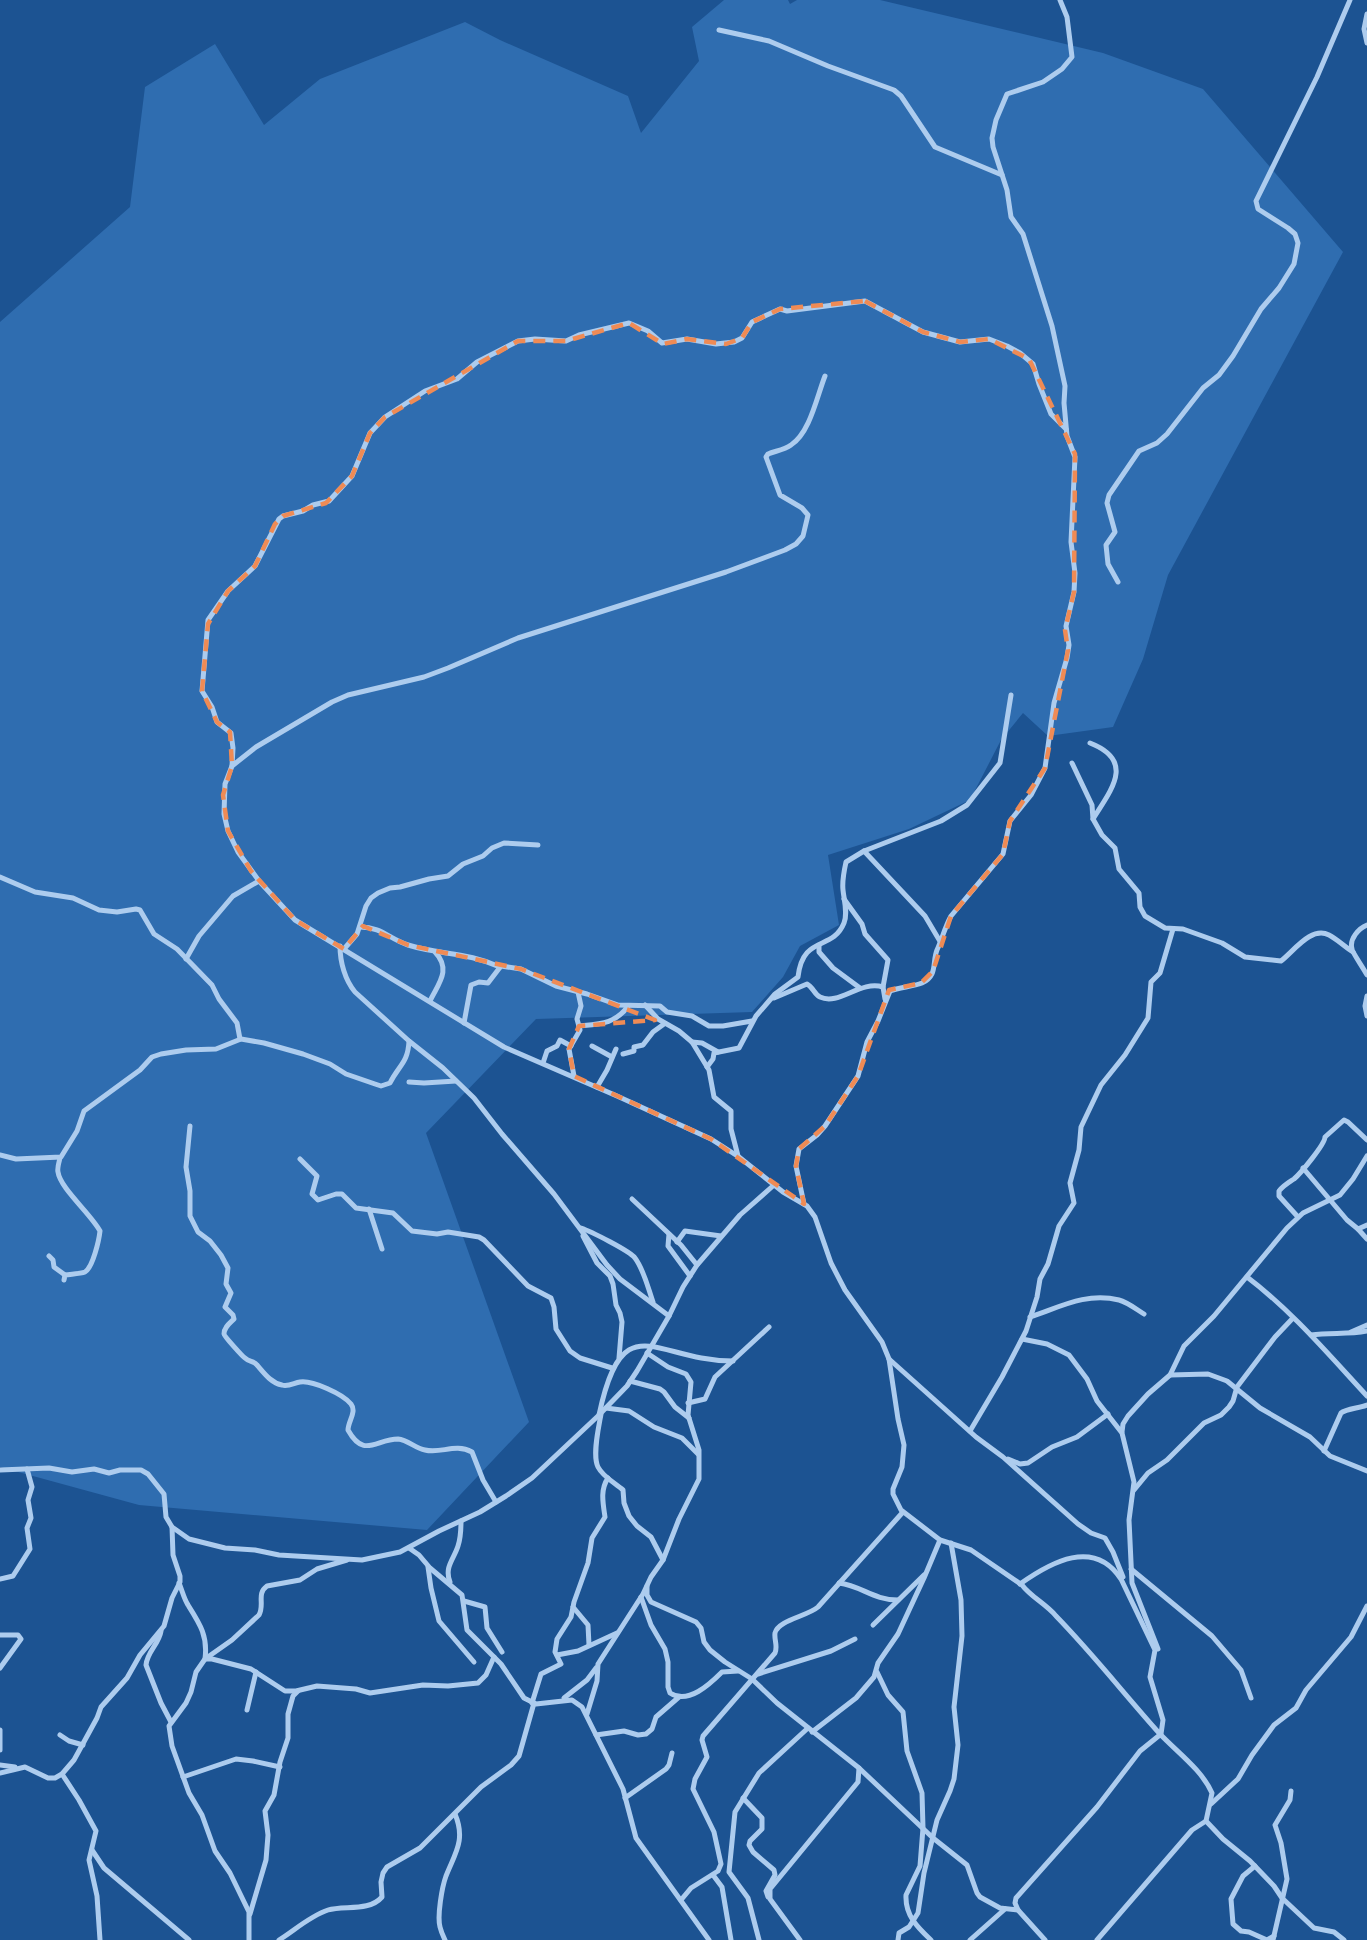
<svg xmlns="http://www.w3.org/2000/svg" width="1367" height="1940" viewBox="0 0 1367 1940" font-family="'Varela Round',sans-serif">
<rect width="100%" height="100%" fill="#1c5392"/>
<path fill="#2f6db0" d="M724,0H788L790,4L797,0H880L1103,53L1203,89L1343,252L1168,575L1143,659L1113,727L1048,736L1023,713L1001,740L970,800L909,829L828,855L839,925L800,946L783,977L752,1012L536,1019L426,1133L529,1422L427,1530L139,1505L0,1467V322L130,207L145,87L215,44L264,125L320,79L465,22L500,40L628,96L641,133L699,61L692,27Z"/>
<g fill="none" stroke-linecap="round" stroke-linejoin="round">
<g stroke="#adccee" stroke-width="5">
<path d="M1367,14L1364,29L1367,43"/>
<path d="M719,30L769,41L828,66L894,90L901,96L935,147L1002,175"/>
<path d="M825,376C817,396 810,433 791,445C784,450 775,451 768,454L766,457L780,495L802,508L808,515L803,536L796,544L785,550L726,572L518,638L448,668L424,677L348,695L332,702L256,747L232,766L225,784L224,814L228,831L238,852L259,881L295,920L504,1047L617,1096L711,1139L739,1157L783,1192L807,1206L815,1217L831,1263L845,1290L882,1342L889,1359L898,1419L904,1445L902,1467L893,1489V1494L901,1510L940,1540L971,1550L1022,1585C1031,1597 1046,1604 1056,1616C1093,1654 1125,1695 1160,1734C1177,1752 1202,1770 1212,1793L1206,1821L1223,1839L1250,1861L1274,1886L1282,1898L1314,1928L1334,1932L1344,1940"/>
<path d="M1118,582L1108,564L1106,545L1115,532L1107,503L1109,495L1139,451L1157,443L1167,434L1203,388L1219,375L1233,356L1261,309L1279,288L1294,264L1298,243L1295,234L1288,228L1258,209L1256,201L1317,77L1350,0"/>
<path d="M1090,743C1136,761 1111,790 1093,819"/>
<path d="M1072,763L1092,805L1093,819L1102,835L1115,848L1119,869L1139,893L1140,907L1145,916L1165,928L1183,929L1222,943L1245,957L1281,961C1294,951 1311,926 1329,935C1337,939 1345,947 1353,952"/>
<path d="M232,766L233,748L231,733L217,722L212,707L202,691L208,620L228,591L255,566L279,519L283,516L303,511L313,505L329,501L352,476L370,433L385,417L425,391L457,379L477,362L518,341L535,339L566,341L579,335L629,323L648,331L662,343L687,339L716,344L734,342L742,338L752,322L780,309L787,311L865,301L923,332L960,342L989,339L1007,346L1020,353L1033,364L1039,384L1051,414L1066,429"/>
<path d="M864,851L925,916L941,943"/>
<path d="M0,877L35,892L73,898L99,910L117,912L136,909L140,910L154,934L177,949L212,985L219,999L237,1023L240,1039"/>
<path d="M844,899L862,924L865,934L888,960L883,987L885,999"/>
<path d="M1367,925C1359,928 1349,939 1352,949C1352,952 1364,969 1367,975"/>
<path d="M360,927C382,927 389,939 408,945C440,955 468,952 500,967"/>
<path d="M819,945V952L833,968L860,988"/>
<path d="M340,946C340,962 345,980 355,992L409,1041L443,1068L474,1098L502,1134L554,1194L607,1265L620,1279L669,1316"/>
<path d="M344,949L357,934L366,906L371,898L378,893L390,888L400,887L429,879L448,876L463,864L483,856L492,848L504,843L538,845"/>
<path d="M186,959L199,936L233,896L259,881"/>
<path d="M1367,996L1365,1006L1367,1016"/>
<path d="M774,998L807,984C813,987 814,994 820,997C839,1006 860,980 883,987"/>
<path d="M430,1001C438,984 452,970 435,952"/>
<path d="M645,1005L658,1019L679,1031L692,1042L709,1070L714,1097L731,1111V1129L738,1156"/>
<path d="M464,1023L471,985L479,982L488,983L501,966L521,969L556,986L587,994L618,1005L660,1006L667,1012L692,1016L709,1026H723L752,1021"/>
<path d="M579,1026C599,1024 616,1024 628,1006"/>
<path d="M692,1042L702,1043L718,1052"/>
<path d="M592,1046L612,1057"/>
<path d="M623,1054L634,1051V1047L643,1045L653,1032L664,1024"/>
<path d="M543,1063L547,1051L557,1046L560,1040L571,1046"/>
<path d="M707,1067L713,1059L714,1053L739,1048L756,1016L775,994L798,977C803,934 832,952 844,923C848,913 844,900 843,890C842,881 844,871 846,862L864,851L941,821L967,805L1000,763L1011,695"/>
<path d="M574,1076L569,1049L580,1030L577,1019L581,1006L578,992"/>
<path d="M409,1082L424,1083L456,1081"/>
<path d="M597,1087L607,1070L616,1049"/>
<path d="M190,1126L186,1167L190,1191V1216L198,1232L210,1241L221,1255L228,1268L226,1284L231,1293L225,1307L233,1315L234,1319C230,1323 224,1327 224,1334C224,1336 243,1357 245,1358C249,1362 254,1361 257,1365C264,1373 271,1383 282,1385C288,1387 294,1383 300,1382C312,1380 343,1394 351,1404C357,1412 348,1421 348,1430C364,1459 376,1439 398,1439C408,1440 415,1448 425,1450C441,1454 455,1443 472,1452L483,1480L496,1502"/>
<path d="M0,1155L16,1159L61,1157L77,1131L84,1111L140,1070L152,1057L161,1054L186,1050L216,1049L241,1039L264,1043L303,1054L330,1064L346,1074L375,1084L381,1086L390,1083C399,1065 408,1063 409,1041"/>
<path d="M60,1158C59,1162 57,1168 58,1172C60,1188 91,1214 100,1231C99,1240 93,1267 85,1272C80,1274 71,1274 65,1275L64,1280"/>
<path d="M300,1159L317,1176L312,1194L318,1200L336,1194H342L356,1208L393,1213L412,1231L437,1234L448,1232L479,1237L484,1240L528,1286L551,1298L554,1307L556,1329L570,1351L580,1358L612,1368"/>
<path d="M1303,1168L1347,1220L1358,1229L1367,1225"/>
<path d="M632,1199L681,1245L697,1265"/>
<path d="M804,1204L796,1166L799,1149L817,1135L825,1126L858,1076L867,1042L878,1021L890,991C900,987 912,987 922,983C938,976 932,962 937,950C942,939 945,927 951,916L1003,854L1010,821L1031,795L1045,768L1054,703L1067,658L1069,645L1066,626L1074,592L1075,573L1071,542L1075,457L1067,436L1064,403L1065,386L1052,326L1023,234L1011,217L1007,190L993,147L992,138L996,120L1007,94L1043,82L1062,69L1072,57L1067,17L1060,0"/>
<path d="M369,1209L382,1249"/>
<path d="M1298,1217L1279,1196V1191C1284,1185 1288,1183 1294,1179C1301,1173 1325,1144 1325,1137L1344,1120L1348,1122L1367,1140"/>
<path d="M581,1228C590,1231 630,1251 635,1258C644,1270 648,1288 653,1302"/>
<path d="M1358,1229L1367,1239"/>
<path d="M669,1234L668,1246L690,1276"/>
<path d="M583,1236L597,1263L610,1276L613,1284L616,1305L620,1313L622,1322L619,1358"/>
<path d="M677,1242L685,1231L721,1236"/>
<path d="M49,1256L53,1260L54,1267L65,1275"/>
<path d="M1247,1277C1292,1311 1329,1355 1367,1396"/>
<path d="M1030,1317C1060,1307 1086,1292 1119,1300C1127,1302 1136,1309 1144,1314"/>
<path d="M1351,1332L1367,1325"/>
<path d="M1311,1335C1330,1332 1348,1335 1367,1331"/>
<path d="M1022,1339L1047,1344L1069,1355L1087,1379L1097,1401L1122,1433L1134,1482L1129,1520L1132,1583L1158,1649"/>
<path d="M889,1359L976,1437L1003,1457L1078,1524L1091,1533L1105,1538L1113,1552L1123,1577"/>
<path d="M1170,1375L1208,1374L1227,1381L1260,1408L1310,1437L1330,1456L1367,1471"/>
<path d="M630,1381L660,1389L664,1392L675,1407L689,1418"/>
<path d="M688,1403L705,1399L715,1377L769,1327"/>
<path d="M606,1408L629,1411L654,1427L682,1438L698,1454"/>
<path d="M601,1414C599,1426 592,1455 598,1467C603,1477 615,1483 623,1490L624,1503L629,1516L637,1526L651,1537L663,1560"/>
<path d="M599,1415C623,1303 655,1361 733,1361"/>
<path d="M970,1431L1002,1377L1026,1331L1037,1297L1040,1279L1048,1264L1059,1226L1074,1203L1070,1183L1079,1150L1081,1127L1101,1085L1125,1055L1148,1018L1151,982L1160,973L1173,929"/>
<path d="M1122,1432L1123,1424L1128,1416L1148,1394L1170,1375L1184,1346L1214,1316L1287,1228L1303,1213L1340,1195L1353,1179L1367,1156"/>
<path d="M1324,1451L1341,1413C1346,1409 1360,1408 1367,1405"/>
<path d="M1008,1459L1020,1464L1028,1463L1052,1447L1077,1437L1108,1414"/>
<path d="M0,1470L49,1468L72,1472L94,1469L109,1473L120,1470H141L148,1474L164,1494L166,1517L172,1527L189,1539L225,1548L255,1550L279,1555L362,1560L400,1552L439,1531L480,1512L506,1496L532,1478L598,1416L627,1386L637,1371L669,1316L683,1287L697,1265L740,1215L774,1185"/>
<path d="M1134,1490L1148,1473L1167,1460L1204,1423L1221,1415L1229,1407L1233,1401L1237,1387L1275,1337L1293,1318"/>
<path d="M409,1548L419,1555L430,1568L462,1595L467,1630L501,1664L524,1698L536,1704L572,1700L582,1707L623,1789L636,1838L709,1940"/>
<path d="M428,1567L431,1588L439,1621L474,1662"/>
<path d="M1131,1569L1212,1636L1241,1670L1251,1698"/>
<path d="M0,1579L13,1576L30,1549L27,1528L31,1518L28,1500L32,1487L27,1469"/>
<path d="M450,1582C444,1567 454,1559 458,1546C461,1537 461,1530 461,1521"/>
<path d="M179,1583C182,1590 184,1599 188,1605C200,1624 208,1636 205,1659H212L251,1669L285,1691H296L317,1686L356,1689L370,1693L423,1685L448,1686L478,1683L486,1675L494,1657"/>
<path d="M839,1583C862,1586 873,1600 898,1600"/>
<path d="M647,1586V1595L651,1602L696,1622L701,1628L704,1642L710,1650L725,1662L752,1679L777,1703L859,1768L933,1838L967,1865L977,1893L980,1897L1000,1908L1018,1910L1045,1940"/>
<path d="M641,1597L651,1625L665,1649L668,1662V1687L670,1693C688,1705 710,1684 722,1672L738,1671"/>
<path d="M464,1601L485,1607L487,1628L502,1652"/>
<path d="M573,1607L588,1625L589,1645"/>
<path d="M873,1625L924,1575"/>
<path d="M161,1631C159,1644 147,1652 146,1665L161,1703L171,1722"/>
<path d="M0,1635H18L21,1639L0,1668"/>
<path d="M557,1655L578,1651L617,1633"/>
<path d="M877,1672L888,1695L903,1712L907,1751L922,1793L923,1828L920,1866L906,1895C905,1915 917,1927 931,1940"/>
<path d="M758,1674L831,1651L855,1639"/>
<path d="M564,1698L587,1680L596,1668"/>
<path d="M532,1703L541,1674L561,1664L555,1652L557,1639L571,1617L574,1602L588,1563L592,1538L605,1517C603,1503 600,1490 608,1478"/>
<path d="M247,1710L256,1672"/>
<path d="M587,1714L597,1681L598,1664L643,1594L651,1577L663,1560L679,1519L699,1479V1450L688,1415L691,1382L686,1374L668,1367L647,1353"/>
<path d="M0,1730V1750"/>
<path d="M812,1732L856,1698L874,1677L878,1663L898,1634L924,1578L940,1540"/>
<path d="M60,1735L69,1741L83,1745"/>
<path d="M596,1735L624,1731L638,1735L646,1734L652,1729L656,1717L679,1697"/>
<path d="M0,1765L15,1767"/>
<path d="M0,1773L25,1767L48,1778H55L62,1774L74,1760L97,1718L101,1707L127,1678L140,1655L164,1626L172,1598L180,1582V1576L173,1555L172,1527"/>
<path d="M62,1774L79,1800L96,1831L89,1860L97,1896L100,1940"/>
<path d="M183,1777L236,1759L253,1761L280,1767"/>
<path d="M625,1798L666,1769L669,1765L672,1753"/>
<path d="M743,1798L762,1818V1829L750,1841L749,1845L753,1852L774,1870L775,1875L766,1891L768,1897"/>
<path d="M1211,1804L1238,1779L1252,1755L1274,1725L1296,1708L1306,1690L1351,1637L1367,1606"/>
<path d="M92,1850L104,1868L189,1940"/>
<path d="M1255,1866L1243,1876L1231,1899L1233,1924L1241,1931L1249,1932L1267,1940L1274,1936"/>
<path d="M713,1875L722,1887L731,1940"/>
<path d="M681,1900L691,1888L718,1871L721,1864L714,1832L693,1789L695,1779L707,1757L702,1740L703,1736L775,1653C778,1646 774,1640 775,1633C778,1620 808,1616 818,1607L903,1512"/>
<path d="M1018,1910L1015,1903L1016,1898L1097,1807L1140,1751L1161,1734L1163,1720L1150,1677L1155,1650L1121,1579C1094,1538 1051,1562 1020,1584"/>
<path d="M250,1914L266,1860L268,1835L265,1811L274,1795L280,1762L288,1738V1714L293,1696L298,1691"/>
<path d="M249,1940V1912L230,1873L215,1851L202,1815L189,1793L172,1746L169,1726L186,1703L191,1692L196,1672L205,1659L232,1640L259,1615C265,1604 256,1594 267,1586L300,1580L317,1569L347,1560"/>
<path d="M279,1940C295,1930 310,1916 328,1910C344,1905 369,1912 382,1897L381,1882L383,1873L387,1867L420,1848L481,1787L511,1765L519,1756L534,1703"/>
<path d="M445,1940C443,1936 441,1931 440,1927C437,1916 442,1887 446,1876C455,1853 466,1840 455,1814"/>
<path d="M759,1940L748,1898L729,1872L735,1812L759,1773L808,1728"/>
<path d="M800,1940L770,1899V1889L858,1782L859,1768"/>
<path d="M898,1940L899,1933L909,1927L918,1913L924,1873L937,1820L950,1791L954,1779L958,1745L954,1707L962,1636L961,1600L951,1543"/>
<path d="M970,1940L1005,1909"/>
<path d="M1097,1940L1192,1830L1206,1821"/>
<path d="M1273,1940L1287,1879L1281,1843L1275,1825L1290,1800L1291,1791"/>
</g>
</g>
<path fill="none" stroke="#ef8b55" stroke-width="4.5" stroke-dasharray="12 8" stroke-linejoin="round" d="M865,301L923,332L960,342L989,339L1029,359L1075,454L1074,592L1065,630L1068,650L1045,768L1010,821L1003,854L951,916L933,971L921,983L889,990L858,1076L825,1126L799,1149L796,1166L804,1204L711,1139L574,1076L569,1049L579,1026L655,1020L521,969L408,945L363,926L344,949L295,920L251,871L228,831L223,795L232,766L230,732L217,722L202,691L208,624L228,591L255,566L275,524L283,516L326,503L352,476L370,433L385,417L518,341H566L629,323L663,344L687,339L726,344L742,338L752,322L780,309Z"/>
</svg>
